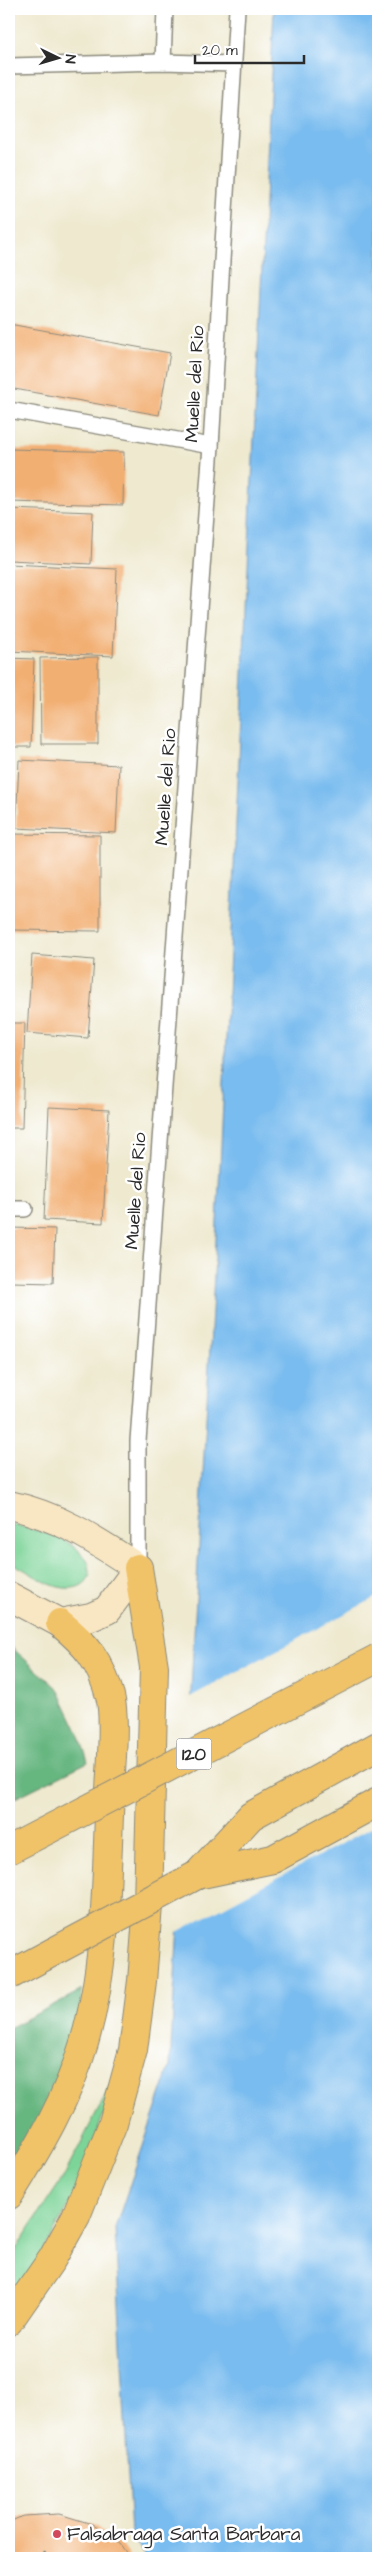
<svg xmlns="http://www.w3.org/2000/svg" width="387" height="2567" viewBox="0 0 387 2567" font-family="'Architects Daughter',sans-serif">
<rect width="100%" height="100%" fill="#fff"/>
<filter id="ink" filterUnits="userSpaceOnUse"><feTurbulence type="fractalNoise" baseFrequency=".02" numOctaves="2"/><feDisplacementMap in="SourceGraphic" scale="10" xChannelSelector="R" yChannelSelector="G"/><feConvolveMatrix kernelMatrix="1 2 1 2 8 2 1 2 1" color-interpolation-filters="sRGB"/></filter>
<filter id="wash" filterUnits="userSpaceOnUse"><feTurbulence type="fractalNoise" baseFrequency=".0096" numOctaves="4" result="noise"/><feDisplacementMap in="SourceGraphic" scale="20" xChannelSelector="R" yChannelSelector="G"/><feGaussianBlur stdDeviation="1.12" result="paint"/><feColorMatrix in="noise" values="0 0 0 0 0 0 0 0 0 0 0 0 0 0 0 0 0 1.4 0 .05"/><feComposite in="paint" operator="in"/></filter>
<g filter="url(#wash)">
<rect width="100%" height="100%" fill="#eee9cf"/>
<g fill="#7dd498" stroke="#548062">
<path d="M9,1524C32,1529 59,1534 77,1549C98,1565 93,1591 64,1588C45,1586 27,1569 9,1562Z"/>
<path d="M117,2078L73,2198L9,2312V2259L63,2178L109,2088Z"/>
</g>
<g fill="#66b680" stroke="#487056">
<path d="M9,1645L58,1689L79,1733L88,1762L9,1801Z"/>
<path d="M82,1990L81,2022L60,2087L9,2183V2028Z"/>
</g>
<path fill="#79bcef" stroke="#52748d" d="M274,9H378V2558H146L131,2535L115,2228L170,2067L220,1167Z"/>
<path fill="#eee9cf" d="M378,1596V1824L175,1933L188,1698Z"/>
<g id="blocks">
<g fill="#f2af72">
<path d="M9,324L170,353L159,415L9,388Z"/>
<path d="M9,449L124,452L123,505L9,502Z"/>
<path d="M9,509L93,512L91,564L9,560Z"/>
<path d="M9,564L117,569L113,656L9,651Z"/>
<path d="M98,657V744H41L40,658Z"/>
<path d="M9,658L34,659L31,747H9Z"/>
<path d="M19,760L119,765L116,833L16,828Z"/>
<path d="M9,834L100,835V931L9,930Z"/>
<path d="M32,955L94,960L88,1038L27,1033Z"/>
<path d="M9,1023H25L22,1128H9Z"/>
<path d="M49,1107L109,1110L103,1223L44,1220Z"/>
<path d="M9,1228L55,1229L53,1283L12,1282L10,1323Z"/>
<path d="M59,2514L92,2524L120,2544L130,2558H9V2522L23,2516Z"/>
</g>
</g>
</g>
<g filter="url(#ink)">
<use href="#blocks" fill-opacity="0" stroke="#8c8a7d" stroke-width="1"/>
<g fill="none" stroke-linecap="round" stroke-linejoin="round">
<defs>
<g id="lane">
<path d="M163,62L165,9"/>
<path d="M9,66L163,62L233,64"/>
<path d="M9,410L211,446"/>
<path d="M9,1209H25"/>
<path d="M138,1568V1441L211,446L237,9"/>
</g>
<path id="secondary" d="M9,1505C60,1516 95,1540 138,1568L107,1610L91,1617L60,1623L9,1596"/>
<g id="highway">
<path d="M197,1875L251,1816L378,1746"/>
<path d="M197,1875L273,1859L378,1802"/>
<path d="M9,2195C39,2147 68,2098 84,2043C108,1961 106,1875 110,1791C111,1767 116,1718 110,1696C100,1661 87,1645 60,1623"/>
<path d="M9,2321L52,2259L76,2216L113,2123L133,2050L142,1981L148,1905L154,1667L138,1568"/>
</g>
</defs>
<use href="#lane" stroke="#8c8a7d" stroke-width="18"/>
<use href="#secondary" stroke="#8c8a7d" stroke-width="30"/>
<use href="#highway" stroke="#8c8a7d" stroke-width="30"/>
<path stroke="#8c8a7d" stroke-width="3" stroke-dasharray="4 4" stroke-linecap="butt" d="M43,2551L48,2558"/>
<use href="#lane" stroke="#fff" stroke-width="15"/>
<use href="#secondary" stroke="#f9e7c3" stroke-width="28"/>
<use href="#highway" stroke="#f0c369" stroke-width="28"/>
<defs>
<g id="highway-bridge">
<path d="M9,1850L378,1658"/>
<path d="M10,1975L197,1875"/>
</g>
</defs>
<use href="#highway-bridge" stroke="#8c8a7d" stroke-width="30" stroke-linecap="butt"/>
<use href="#highway-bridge" stroke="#f0c369" stroke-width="28"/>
</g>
</g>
<circle fill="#d1495b" stroke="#fff" stroke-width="2" cx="57" cy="2534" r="5"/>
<g text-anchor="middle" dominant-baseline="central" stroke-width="5" stroke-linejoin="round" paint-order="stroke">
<rect fill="#fff" stroke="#6b6b6b" stroke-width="1" x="176.5" y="1738.5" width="35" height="31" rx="4"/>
<g font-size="18" font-weight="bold" fill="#2b2b2b">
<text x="194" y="1754">120</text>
</g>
<g font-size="19" fill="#2b2b2b" stroke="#fff">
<text transform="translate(195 384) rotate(-87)">Muelle del Rio</text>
<text transform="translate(166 787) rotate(-86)">Muelle del Rio</text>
<text transform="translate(136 1191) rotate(-86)">Muelle del Rio</text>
</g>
<g font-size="19" fill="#2b2b2b" stroke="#fff" text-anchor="start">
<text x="67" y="2534">Falsabraga Santa Barbara</text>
</g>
</g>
<rect width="387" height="2567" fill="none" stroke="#fff" stroke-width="30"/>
<g transform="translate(58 58) rotate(95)" stroke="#ffffff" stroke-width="4" paint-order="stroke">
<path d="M0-4L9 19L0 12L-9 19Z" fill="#2b2b2b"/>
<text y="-8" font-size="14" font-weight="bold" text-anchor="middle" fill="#2b2b2b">N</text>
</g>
<path d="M195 55v8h109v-8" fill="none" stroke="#2b2b2b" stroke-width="2.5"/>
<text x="202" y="55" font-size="15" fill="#2b2b2b" stroke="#ffffff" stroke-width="4" paint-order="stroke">20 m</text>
</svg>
